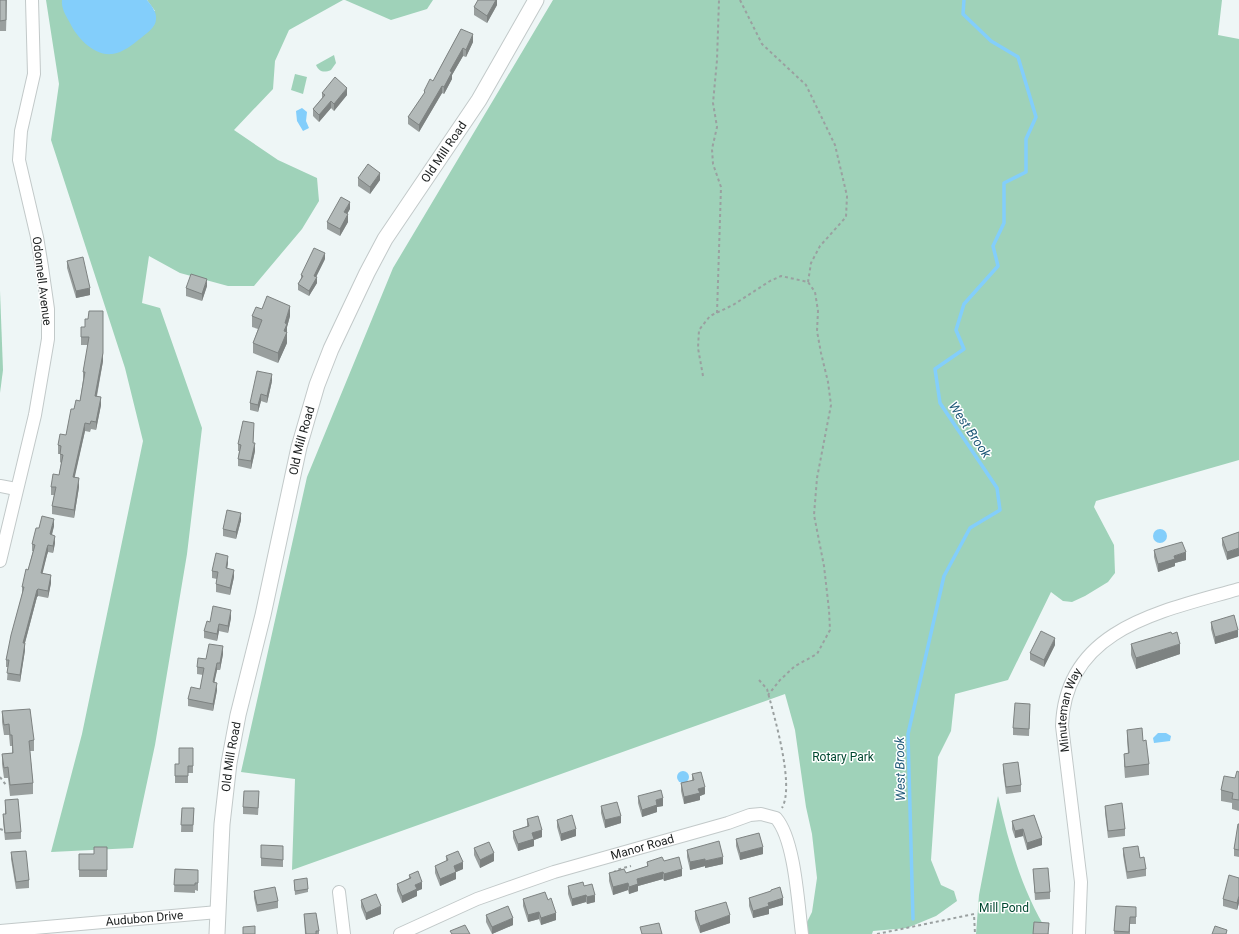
<svg xmlns="http://www.w3.org/2000/svg" width="1239" height="934" viewBox="0 0 1239 934" font-family="Roboto,sans-serif">
<rect width="100%" height="100%" fill="#eef6f6"/>
<g fill="#9fd2b9">
<path d="M46,0H62V4L155,11L147,0H343L289,30L275,61L273,89L234,130L278,160L317,178L319,201L302,229L254,286H228L180,273L149,256L142,303L160,308L202,428L187,554L155,745L133,848L51,852L82,734L143,441L125,368L51,140L59,84Z"/>
<path d="M345,0H433L427,9L391,20Z"/>
<path d="M553,0H1222L1218,35L1239,39V460L1096,501L1094,507L1114,545L1115,573L1108,582L1085,596L1072,602L1063,601L1051,592L1008,680L955,694L951,731L938,757L931,860L941,885L954,891L957,901L936,916L907,928L873,931L872,934H801L812,912L817,878L812,834L806,807L795,730L785,694L292,870L295,779L241,772L307,477L393,268Z"/>
<path d="M334,55L336,63L331,70C324,73 319,72 316,65Z"/>
<path d="M295,74L307,77L303,94L291,90Z"/>
<path d="M0,291L3,370L0,393Z"/>
<path d="M998,796C1009,844 1022,892 1049,934H976L979,895Z"/>
</g>
<g fill="#83cefb">
<path d="M62,0H147C151,5 157,12 156,19C156,27 147,33 141,38C133,44 123,53 112,54C94,56 77,38 70,23C66,16 61,8 62,0Z"/>
<path d="M302,108L307,112L306,121L309,128L303,131L297,121L296,111Z"/>
<circle cx="1160" cy="536" r="7"/>
<path d="M1158,733H1166L1171,736L1170,741L1154,743L1153,738Z"/>
<circle cx="683" cy="777" r="6"/>
</g>
<g fill="none" stroke-linecap="round" stroke-linejoin="round">
<path stroke="#83cefb" stroke-width="3.5" d="M913,919L908,734L944,576L970,528L1000,510L997,488L940,403L935,369L964,349L956,330L964,304L998,266L993,246L1004,223V183L1026,172V139L1036,117L1018,57L991,41L963,14L964,0"/>
<defs>
<g id="minor">
<path d="M0,486L16,489"/>
<path d="M0,561L35,415L48,339V309L42,267L37,237L19,160L21,131L34,74L32,0"/>
<path d="M339,892L344,934"/>
<path id="s1" d="M0,931L218,912"/>
<path id="s2" d="M400,934L477,899L554,872L728,823L750,815L761,814L776,818C795,840 798,904 802,934"/>
<path id="s3" d="M1079,934L1081,882L1062,726C1065,628 1163,611 1239,589"/>
</g>
<g id="major">
<path id="s4" d="M217,934L222,824L229,763L238,715L263,615L299,447L317,385L331,349L367,273L385,239L479,100L536,0"/>
</g>
</defs>
<use href="#minor" stroke="#c2c9c9" stroke-width="14"/>
<use href="#major" stroke="#c2c9c9" stroke-width="17"/>
<g stroke="#9aa0a0" stroke-width="2" stroke-dasharray="3 3" stroke-linecap="butt">
<path d="M740,0L762,44L806,85L835,145L847,196L846,217L820,246L811,263L808,282"/>
<path d="M717,313L721,187L713,164L712,149L717,127L713,103L717,60L719,0"/>
<path d="M703,376L698,348L699,330L710,316L733,305L770,281L781,276L808,282L815,292L818,311L817,331L821,353L828,382L831,405L817,478L814,515L824,566L829,610L830,630L817,654L795,666L780,680L768,695"/>
<path d="M759,680L767,689C774,716 795,785 782,808"/>
<path d="M0,777L6,785"/>
<path d="M0,829L3,830"/>
<path d="M614,873L616,870L631,866"/>
<path d="M877,934L974,914L975,934"/>
</g>
<use href="#minor" stroke="#fff" stroke-width="12"/>
<use href="#major" stroke="#fff" stroke-width="15"/>
</g>
<g fill="#999f9e">
<path d="M0,0H7L6,31H0Z"/>
<path d="M497,0V5L487,23L474,15V7Z"/>
<path d="M461,29L473,42L466,57L463,56L452,75V79L444,94L442,93L419,132L408,124V117L424,94V91L433,81Z"/>
<path d="M322,93L347,95L334,111L331,108L319,122L313,116V109L322,98Z"/>
<path d="M358,178L380,180L370,194L358,186Z"/>
<path d="M350,209L347,214L348,222L340,236L327,229V222Z"/>
<path d="M325,259L316,277L317,283L309,296L298,290V284L301,278V275Z"/>
<path d="M67,261L90,295L76,298L67,268Z"/>
<path d="M207,286L202,301L186,296V288Z"/>
<path d="M262,309L290,316L287,327V343L278,363L253,353V343L258,329L252,327V316Z"/>
<path d="M103,311V361L97,396L101,405L96,430L91,429L90,432L85,431L74,478L79,487L74,518L52,514V506L54,495H51V487L59,475L61,463L60,462V454H58V445L66,435L74,409L80,401L83,380V372L88,345H81V327H85L88,319Z"/>
<path d="M272,381L267,403L261,401L258,412L250,410V403Z"/>
<path d="M254,431L253,443L255,451L251,469L238,466V459L239,451H238V444Z"/>
<path d="M241,520L236,539L223,536V529Z"/>
<path d="M54,526L52,535L55,543L53,553L48,552L47,555L42,573L51,583L48,598L38,596L37,597L25,643V650L20,682L7,680L8,667H6V660L22,594V587L28,570L33,551H32V544L39,528Z"/>
<path d="M1239,532L1227,560L1222,545V538Z"/>
<path d="M1154,550L1186,560L1175,563V566L1158,572L1154,557Z"/>
<path d="M228,563L227,568L234,577L230,595L216,592V584L217,579L212,578V571Z"/>
<path d="M231,618L228,633L219,631L217,641L204,638V631L210,622Z"/>
<path d="M1211,622L1238,637L1215,644L1211,629Z"/>
<path d="M1131,644L1180,654L1136,669L1131,655Z"/>
<path d="M1055,645L1044,667L1030,660V653Z"/>
<path d="M223,654L220,670H217L214,682L217,690L213,711L188,706V699L200,689L203,675L197,674V667L206,659Z"/>
<path d="M2,711L34,740V751H30L33,783V794L10,796L8,778H4L2,764V754L12,753V746H10L9,735H4L2,722Z"/>
<path d="M1030,711L1029,736L1013,735V728Z"/>
<path d="M1127,730L1149,764V775L1125,778L1124,765V754L1128,753L1127,740Z"/>
<path d="M193,748V773H188V783H175V764H179Z"/>
<path d="M1003,764L1021,785V792L1006,794L1003,771Z"/>
<path d="M1239,772V811L1232,809V803L1221,801V790L1235,778Z"/>
<path d="M692,774L705,794L700,796V800L684,804L681,791V783L692,781Z"/>
<path d="M638,796L663,806L657,807V812L642,817L638,803Z"/>
<path d="M259,798L258,815L243,814V807Z"/>
<path d="M5,800L21,832V839L5,840L3,821V814H5Z"/>
<path d="M601,806L621,823L605,828L601,813Z"/>
<path d="M1105,806L1125,829V836L1108,838L1105,813Z"/>
<path d="M182,808H194L193,832H181Z"/>
<path d="M1034,815L1042,845L1027,850L1023,836L1015,838L1012,829V821Z"/>
<path d="M527,819L542,837L534,840V846L518,851L513,838V831L527,826Z"/>
<path d="M557,820L576,836L561,841L557,827Z"/>
<path d="M1239,824V857L1234,856V849Z"/>
<path d="M736,839L763,854L740,860L736,846Z"/>
<path d="M283,846V867L261,866V858Z"/>
<path d="M107,847V877H79V854H94Z"/>
<path d="M474,848L494,861L480,868L474,855Z"/>
<path d="M1123,848L1140,858L1146,869V876L1127,879L1123,855Z"/>
<path d="M687,850L723,864L705,868V866L690,870L687,857Z"/>
<path d="M11,852L29,880V888L16,889L11,859Z"/>
<path d="M446,856L463,869L456,872V879L440,886L435,873V866L446,861Z"/>
<path d="M664,861L682,876L664,881L663,879L638,886V891L629,894L628,890L613,895L609,881V873H626L647,866V862Z"/>
<path d="M175,869L198,870V891L195,890V893L174,892Z"/>
<path d="M1033,869L1050,892V899L1035,900Z"/>
<path d="M409,875L422,889L417,891V896L402,903L397,891V884L409,878Z"/>
<path d="M1239,878V903L1237,910L1223,906V899Z"/>
<path d="M294,880L308,889V892L295,895Z"/>
<path d="M568,886H584L595,902L587,904L586,902L572,906L568,894Z"/>
<path d="M771,890L783,905L769,909V914L753,918L749,906V898L771,892Z"/>
<path d="M254,891L278,901V908L257,912L254,898Z"/>
<path d="M523,899L548,900L556,920L541,925L539,919L528,922L523,906Z"/>
<path d="M361,900L381,914L366,920L361,907Z"/>
<path d="M1116,906L1136,915V924H1130V934H1114Z"/>
<path d="M695,911L730,923L700,933L695,919Z"/>
<path d="M304,914L319,931V934H305Z"/>
<path d="M486,915L513,925L492,934L486,922Z"/>
</g>
<g fill="#7d8281">
<path d="M496,0H497V5L487,23V16Z"/>
<path d="M473,34V42L466,57V50Z"/>
<path d="M463,48V56L452,75V79L444,94V87L450,71Z"/>
<path d="M442,86V93L419,132V125Z"/>
<path d="M347,88V95L334,111V104Z"/>
<path d="M331,101V108L319,122V115Z"/>
<path d="M380,173V180L370,194V187Z"/>
<path d="M350,202V209L344,219V212Z"/>
<path d="M348,214V222L340,236V229Z"/>
<path d="M325,253V259L314,281V276Z"/>
<path d="M317,277V283L309,296V291Z"/>
<path d="M207,279V286L202,301V294Z"/>
<path d="M90,288V295L76,298V291Z"/>
<path d="M290,306V316L287,327V343L278,363V353L284,331L285,323Z"/>
<path d="M103,353V361L95,404V396Z"/>
<path d="M272,374V381L267,403V396Z"/>
<path d="M261,394V401L258,412V405Z"/>
<path d="M101,397V405L96,430V422Z"/>
<path d="M85,423V431L73,485V477Z"/>
<path d="M255,443V451L251,469V461Z"/>
<path d="M79,478V487L74,518V510Z"/>
<path d="M241,513V520L236,539V532Z"/>
<path d="M54,519V526L50,541V534Z"/>
<path d="M55,536V543L53,553V546Z"/>
<path d="M48,545V552L47,555L41,580V573L47,548Z"/>
<path d="M1239,548V556L1227,560V552Z"/>
<path d="M1186,552V560L1175,563V566L1158,572V564L1174,556Z"/>
<path d="M228,556V563L226,575V568Z"/>
<path d="M234,570V577L230,595V588Z"/>
<path d="M51,575V583L48,598V591Z"/>
<path d="M38,589V596L37,597L23,650V643L37,590Z"/>
<path d="M231,610V618L228,633V626Z"/>
<path d="M219,624V631L217,641V634Z"/>
<path d="M1238,630V637L1215,644V637Z"/>
<path d="M1055,638V645L1044,667V660Z"/>
<path d="M25,643V650L20,682V675Z"/>
<path d="M1180,644V654L1136,669V658Z"/>
<path d="M223,646V654L220,670V663Z"/>
<path d="M217,663V670L213,689V682Z"/>
<path d="M217,683V690L213,711V704Z"/>
<path d="M705,787V794L700,796V800L684,804V797L698,789Z"/>
<path d="M663,798V806L657,807V812L642,817V810L656,800Z"/>
<path d="M621,816V823L605,828V820Z"/>
<path d="M576,829V836L561,841V834Z"/>
<path d="M1023,829V836L1015,838V831Z"/>
<path d="M542,830V837L534,840V846L518,851V844L532,833Z"/>
<path d="M1042,838V845L1027,850V843Z"/>
<path d="M763,847V854L740,860V853Z"/>
<path d="M494,853V861L480,868V860Z"/>
<path d="M723,857V864L705,868V861Z"/>
<path d="M705,859V866L690,870V862Z"/>
<path d="M463,862V869L454,873V866Z"/>
<path d="M682,869V876L664,881V874Z"/>
<path d="M456,872V879L440,886V879Z"/>
<path d="M663,872V879L638,886V891L629,894V887L637,879Z"/>
<path d="M422,882V889L417,891V896L402,903V896L415,885Z"/>
<path d="M628,883V890L613,895V887Z"/>
<path d="M586,895V902L572,906V899Z"/>
<path d="M595,895V902L587,904V897Z"/>
<path d="M1239,896V903L1237,910V903Z"/>
<path d="M783,898V905L769,909V914L753,918V911L768,903Z"/>
<path d="M381,906V914L366,920V913Z"/>
<path d="M539,912V919L528,922V915Z"/>
<path d="M556,913V920L541,925V918Z"/>
<path d="M730,915V923L700,933V926Z"/>
<path d="M513,918V925L492,934V927Z"/>
</g>
<g fill="#b2b9b8" stroke="#7d8281">
<path d="M0,0H6V20L0,21Z"/>
<path d="M478,0H496L487,16L474,7Z"/>
<path d="M461,29L473,34L466,50L463,48L450,71L452,72L444,87L442,86L419,125L408,117L425,92L424,91L430,79L433,81Z"/>
<path d="M335,77L347,88L334,104L331,101L319,115L313,109L325,95L322,93Z"/>
<path d="M368,164L380,173L370,187L358,178Z"/>
<path d="M341,197L350,202L344,212L348,214L340,229L327,222Z"/>
<path d="M314,248L325,253L314,276L317,277L309,291L298,284L303,276L301,275Z"/>
<path d="M83,257L90,288L76,291L67,261Z"/>
<path d="M191,274L207,279L202,294L186,288Z"/>
<path d="M267,296L290,306L285,323L287,324L284,331L287,332L278,353L253,343L262,320L252,316L256,307L262,309Z"/>
<path d="M89,311H103V353L95,396L101,397L96,422L91,421L90,424L85,423L73,477L79,478L74,510L52,506L56,487H51L53,474L59,475L63,455L60,454L61,446L58,445L60,434L66,435L71,409H74L76,400L80,401L85,372H83L89,337H81V327H85V319H88Z"/>
<path d="M257,371L272,374L267,396L261,394L258,405L250,403Z"/>
<path d="M243,421L254,423L253,443H255L251,461L238,459L241,445L238,444Z"/>
<path d="M227,510L241,513L236,532L223,529Z"/>
<path d="M42,516L54,519L50,534L55,536L53,546L48,545L47,548L41,573L51,575L48,591L38,589L37,590L23,643H25L20,675L7,673L9,660H6L11,635L24,587H22L26,569L28,570L35,545L32,544L36,528H39Z"/>
<path d="M1239,532V548L1227,552L1222,538Z"/>
<path d="M1182,542L1186,552L1174,556L1175,559L1158,564L1154,550Z"/>
<path d="M216,553L228,556L226,568L234,570L230,588L216,584L218,572L212,571Z"/>
<path d="M213,606L231,610L228,626L219,624L217,634L204,631L207,621L210,622Z"/>
<path d="M1234,615L1238,630L1215,637L1211,622Z"/>
<path d="M1041,631L1055,638L1044,660L1030,653Z"/>
<path d="M1171,632L1172,634L1177,632L1180,644L1136,658L1131,644Z"/>
<path d="M209,644L223,646L220,663H217L213,682L217,683L213,704L188,699L191,687L200,689L204,668L197,667L198,658L206,659Z"/>
<path d="M1015,703L1030,704L1029,729L1013,728Z"/>
<path d="M30,709L34,740L29,741L33,783L10,785L8,767L4,768L2,754L13,753L12,735H10L9,724L4,725L2,711Z"/>
<path d="M1142,728L1143,741L1146,740L1149,764L1125,767L1124,754L1129,753L1127,730Z"/>
<path d="M179,748H193V766H188V776H175V764H179Z"/>
<path d="M1018,762L1021,785L1006,787L1003,764Z"/>
<path d="M1237,771L1239,772V800L1232,799L1233,793L1221,790L1224,776L1235,778Z"/>
<path d="M701,772L705,787L698,789L700,793L684,797L681,783L694,780L692,774Z"/>
<path d="M661,790L663,798L656,800L657,805L642,810L638,796Z"/>
<path d="M244,791H259L258,808L243,807Z"/>
<path d="M18,799L21,832L5,833L3,814H6L5,800Z"/>
<path d="M617,802L621,816L605,820L601,806Z"/>
<path d="M1122,803L1125,829L1108,831L1105,806Z"/>
<path d="M182,808H194L193,825H181Z"/>
<path d="M572,815L576,829L561,834L557,820Z"/>
<path d="M1034,815L1042,838L1027,843L1023,829L1015,831L1012,821Z"/>
<path d="M538,816L542,830L532,833L534,839L518,844L513,831L529,826L527,819Z"/>
<path d="M1238,824H1239V850L1234,849Z"/>
<path d="M759,833L763,847L740,853L736,839Z"/>
<path d="M719,841L723,857L705,861V859L690,862L687,850Z"/>
<path d="M489,842L494,853L480,860L474,848Z"/>
<path d="M261,845L283,846V860L261,858Z"/>
<path d="M1138,846L1140,858L1144,857L1146,869L1127,872L1123,848Z"/>
<path d="M94,847H107V870H79V854H94Z"/>
<path d="M26,851L29,880L16,882L11,852Z"/>
<path d="M458,851L463,862L454,866L456,872L440,879L435,866L448,860L446,856Z"/>
<path d="M662,857L664,861L679,857L682,869L664,874L663,872L637,879L638,884L629,887L628,883L613,887L609,873L624,869L626,873L648,866L647,862Z"/>
<path d="M1048,868L1050,892L1035,893L1033,869Z"/>
<path d="M175,869L198,870V883H195V885H174Z"/>
<path d="M418,871L422,882L415,885L417,889L402,896L397,884L411,878L409,875Z"/>
<path d="M1229,875L1239,878V896L1237,903L1223,899Z"/>
<path d="M307,878L308,889L295,891L294,880Z"/>
<path d="M583,882L584,886L592,884L595,895L587,897L586,895L572,899L568,886Z"/>
<path d="M275,887L278,901L257,905L254,891Z"/>
<path d="M780,887L783,898L768,903L769,906L753,911L749,898L771,891V890Z"/>
<path d="M545,892L548,900L551,898L556,913L541,918L539,912L528,915L523,899Z"/>
<path d="M376,894L381,906L366,913L361,900Z"/>
<path d="M726,902L730,915L700,926L695,911Z"/>
<path d="M508,906L513,918L492,927L486,915Z"/>
<path d="M1116,906L1136,907V917H1130L1129,932L1114,931Z"/>
<path d="M316,913L319,931H316V934H306L304,914Z"/>
<path d="M1034,922L1049,923L1048,934H1033Z"/>
<path d="M659,923L662,934H642L640,927Z"/>
<path d="M465,925L470,934H452L450,931Z"/>
<path d="M255,926V934H243V927Z"/>
<path d="M1215,926L1227,930L1226,934H1212Z"/>
</g>
<g text-anchor="middle" dominant-baseline="central" stroke-width="3" stroke-linejoin="round" paint-order="stroke">
<g font-size="12" fill="#1c1f1f" stroke="#fff">
<text stroke="none"><textPath href="#s4" startOffset="826">Old Mill Road</textPath></text>
<text transform="translate(42 281) rotate(83)">Odonnell Avenue</text>
<text stroke="none"><textPath href="#s4" startOffset="502">Old Mill Road</textPath></text>
<text stroke="none"><textPath href="#s3" startOffset="226">Minuteman Way</textPath></text>
<text stroke="none"><textPath href="#s4" startOffset="178">Old Mill Road</textPath></text>
<text stroke="none"><textPath href="#s2" startOffset="258">Manor Road</textPath></text>
<text stroke="none"><textPath href="#s1" startOffset="145">Audubon Drive</textPath></text>
</g>
<g font-size="12" fill="#004830" stroke="#fff">
<text x="843" y="757">Rotary Park</text>
<text x="1004" y="908">Mill Pond</text>
</g>
<g font-size="13" font-style="italic" fill="#215a79" stroke="#fff">
<text transform="translate(970 430) rotate(56)">West Brook</text>
<text transform="translate(900 769) rotate(-91)">West Brook</text>
</g>
</g>
</svg>
